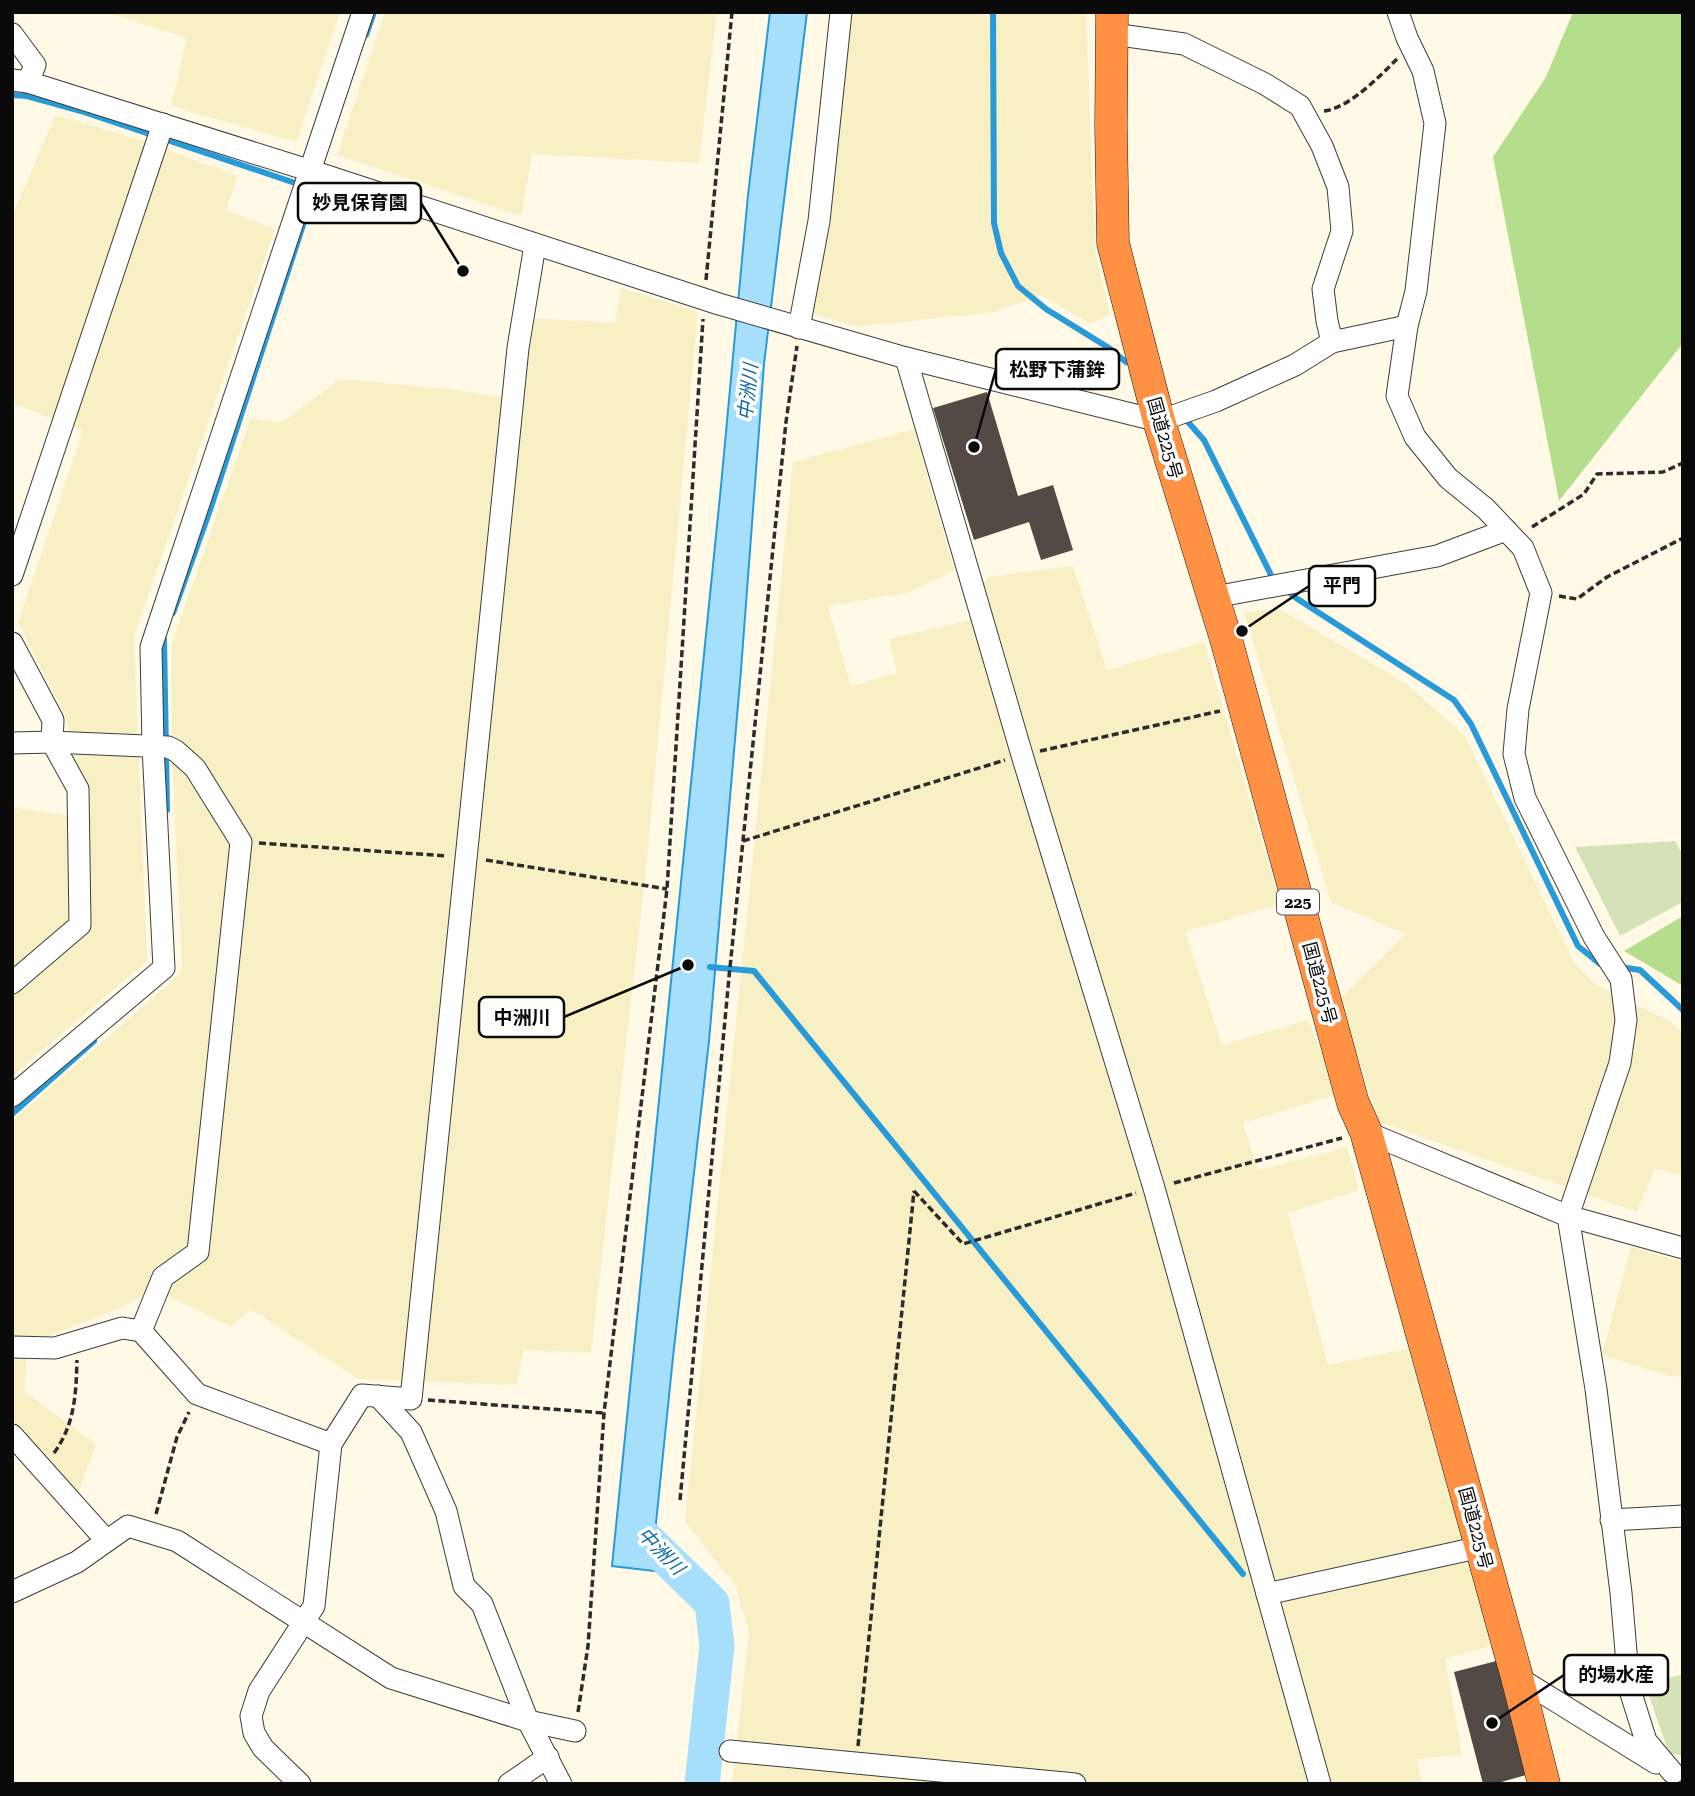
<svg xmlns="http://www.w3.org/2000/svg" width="1695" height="1796" viewBox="0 0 1695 1796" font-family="'Roboto Serif','Noto Sans JP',serif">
<rect width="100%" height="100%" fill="#fff9e6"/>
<g fill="#f7f0c4">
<path d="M106,12H340L296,142L171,106L187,38Z"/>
<path d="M385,12H717L699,163L532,154L521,216L337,155Z"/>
<path d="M850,12H1086L1095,252L1110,314L1090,324L1041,295L994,312L856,327L808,312Z"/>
<path d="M55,115L137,139L238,176L226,210L275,229L134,637L147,961L12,1076V807L85,819L66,717L18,622L83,431L12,403V216Z"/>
<path d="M621,288L698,312L646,869L591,1353L523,1350L517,1385L358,1379L251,1309L231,1327L154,1289L121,1308L43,1338L26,1362L24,1391L96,1444L78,1495L12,1419V1121L172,981L182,969L172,756L171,646L251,418L281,423L340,379L439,388L503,397L530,318L615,323Z"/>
<path d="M914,429L954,570L911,592L828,606L851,686L897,673L889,639L970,620L987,577L1073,566L1107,670L1204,642L1280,904L1185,932L1222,1045L1308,1020L1339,1094L1243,1123L1258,1170L1347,1147L1359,1190L1288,1213L1328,1365L1407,1349L1493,1645L1445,1659L1462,1755L1416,1759L1423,1784H732L749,1632L735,1585L685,1522L793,462Z"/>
<path d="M1280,609L1408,685L1465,736L1574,963L1596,985L1671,1022L1683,1033V1176L1655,1168L1637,1212L1379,1122L1339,999L1406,934L1331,903L1244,612Z"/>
<path d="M1631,1247L1683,1262V1377L1666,1375L1602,1355Z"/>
</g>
<g fill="#b4dd8c">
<path d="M1573,12H1683V343L1559,501L1493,157L1546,77Z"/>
<path d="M1683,916V986L1624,951Z"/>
</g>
<g fill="#d5e1b7">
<path d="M1675,841L1683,855V902L1620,936L1575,847Z"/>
<path d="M1681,1675L1683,1685V1756L1669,1753L1645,1684Z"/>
</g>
<path fill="#a6dffb" stroke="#289ad7" stroke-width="2" d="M770,12H807L764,364L741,670L709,1041L673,1357L656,1523L654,1571L612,1566L721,486L748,195Z"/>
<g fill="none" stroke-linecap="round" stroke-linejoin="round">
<g stroke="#289ad7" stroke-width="6">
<path d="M993,12L994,223L1001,253L1018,286L1046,309L1109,348L1126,362"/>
<path d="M366,35L374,12"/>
<path d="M12,95L27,96L81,111L301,185"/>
<path d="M1188,422L1204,440L1272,577L1276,581"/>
<path d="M1284,588L1296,598L1454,700L1471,724L1578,946L1600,964L1606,965"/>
<path d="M173,613L210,510L303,225"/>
<path d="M164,639L167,810"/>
<path d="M710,967L754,971L1243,1574"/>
<path d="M1620,967L1640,970L1683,1010"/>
<path d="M12,1114L94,1041"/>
</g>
<path stroke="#a6dffb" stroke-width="35" d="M637,1510L635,1528L712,1603L717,1646L702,1784"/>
</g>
<g fill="#534a45">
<path d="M987,392L1018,496L1053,485L1073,550L1041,560L1029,522L974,540L933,408Z"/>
<path d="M1500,1660L1530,1774L1494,1784H1483L1454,1672Z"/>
</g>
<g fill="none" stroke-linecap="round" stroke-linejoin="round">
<defs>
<g id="minor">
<path d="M1398,12L1407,38L1423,71L1435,123L1416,291L1407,326L1397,396L1415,437L1448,478L1486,509L1523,548L1541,593L1518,709L1514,754L1525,798L1594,937L1621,979L1626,1020L1620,1063L1568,1216L1596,1389L1621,1593L1629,1687L1646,1741L1673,1773"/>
<path d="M12,34L35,65L28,82"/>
<path d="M1113,34L1184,44L1265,84L1300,106L1322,146L1338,187L1342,231L1323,289L1327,321L1332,342"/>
<path d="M12,80L28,82L327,176L719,304L906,358L1159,421L1216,401L1295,365L1332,342L1407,326"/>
<path d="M799,328L819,221L841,12"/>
<path d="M906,358L1022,755L1154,1188L1320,1784"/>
<path d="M12,575L163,124"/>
<path d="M1214,597L1437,556L1506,530"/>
<path d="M12,643L53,720L52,742L168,747L176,751L195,768L241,842L198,1252L163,1277L141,1331"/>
<path d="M12,743L52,742L78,789L80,925L12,983"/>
<path d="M12,1096L164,968L153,747L151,647L363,12"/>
<path d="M1366,1132L1568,1216L1683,1248"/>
<path d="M12,1347L55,1348L122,1328L141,1331L197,1394L331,1444L362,1395L411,1399L518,348L535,245"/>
<path d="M378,1396L411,1432L446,1511L464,1586L482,1604L528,1721L561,1784"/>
<path d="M12,1435L106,1540"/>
<path d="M1611,1520L1683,1516"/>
<path d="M12,1592L77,1562L128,1526L177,1541L391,1678L528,1721L575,1731"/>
<path d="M1267,1594L1481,1547"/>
<path d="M1517,1677L1656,1763"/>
<path d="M730,1751L1075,1784"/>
<path d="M300,1784L263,1748L254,1733L251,1716L259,1691L314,1606L331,1444"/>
<path d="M509,1784L548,1757"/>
</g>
<path id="highway" d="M1112,12L1111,126L1113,243L1159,421L1226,639L1353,1103L1366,1132L1517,1677L1544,1784"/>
</defs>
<use href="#minor" stroke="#3d3d3d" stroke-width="23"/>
<use href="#highway" stroke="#1b1b1b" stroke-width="33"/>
<g stroke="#2c2c2c" stroke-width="3.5" stroke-dasharray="7 3.5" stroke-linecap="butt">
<path d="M1324,111C1349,108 1379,77 1397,59"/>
<path d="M706,280L732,12"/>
<path d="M1532,527L1584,494L1597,474L1663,472L1683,463"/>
<path d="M1559,596L1577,599L1607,577L1683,538"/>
<path d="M1040,751L1220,711"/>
<path d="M743,841L1005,760"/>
<path d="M259,843L447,856"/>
<path d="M486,860L667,889"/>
<path d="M1174,1183L1342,1138"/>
<path d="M914,1191L963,1244L1136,1193"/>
<path d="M428,1400L604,1413"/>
<path d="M54,1453C75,1424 76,1394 77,1360"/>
<path d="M680,1500L729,977L786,422L797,346"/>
<path d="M156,1514L177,1437L189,1412"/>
<path d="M578,1712L588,1646L604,1413L667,889L703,319"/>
<path d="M858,1746L914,1191"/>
</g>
<use href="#minor" stroke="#fff" stroke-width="21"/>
<use href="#highway" stroke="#ff9144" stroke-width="32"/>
</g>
<g text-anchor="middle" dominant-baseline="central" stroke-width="7" stroke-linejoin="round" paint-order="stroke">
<rect fill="#fff" stroke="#545454" stroke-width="2" x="1277" y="889.5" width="42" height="25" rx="5"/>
<g font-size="16" font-weight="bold" fill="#0a0a0a">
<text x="1298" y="902">225</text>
</g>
<g font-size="18" fill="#0a0a0a" stroke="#fff">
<text transform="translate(1165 438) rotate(74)">国道225号</text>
<text transform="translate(1320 983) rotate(75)">国道225号</text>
<text transform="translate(1476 1528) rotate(75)">国道225号</text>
</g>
<g font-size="19" font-style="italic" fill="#0c68a2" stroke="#fff">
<text transform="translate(748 392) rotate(-84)">中洲川</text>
<text transform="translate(661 1551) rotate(46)">中洲川</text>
</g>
</g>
<path fill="none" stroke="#0a0a0a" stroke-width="2.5" d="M463 271L421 203M974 447L996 369M1242 631L1309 586M688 965L564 1017M1492 1723L1564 1675"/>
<g fill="#0a0a0a" stroke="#fff" stroke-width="2.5">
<circle cx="463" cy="271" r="7"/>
<circle cx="974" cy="447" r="7"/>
<circle cx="1242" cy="631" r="7"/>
<circle cx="688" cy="965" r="7"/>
<circle cx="1492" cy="1723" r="7"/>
</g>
<g fill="#fff" stroke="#0a0a0a" stroke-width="2.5">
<rect x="298" y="183" width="123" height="40" rx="7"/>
<rect x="996" y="349" width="123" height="40" rx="7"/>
<rect x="1309" y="566" width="66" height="40" rx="7"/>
<rect x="479" y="997" width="85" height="40" rx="7"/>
<rect x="1564" y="1655" width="104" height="40" rx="7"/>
</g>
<g font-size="19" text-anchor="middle" font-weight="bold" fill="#0a0a0a">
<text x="360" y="209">妙見保育園</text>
<text x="1057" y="376">松野下蒲鉾</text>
<text x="1342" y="592">平門</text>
<text x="522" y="1024">中洲川</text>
<text x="1616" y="1681">的場水産</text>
</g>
<rect width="1695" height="1796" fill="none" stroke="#0a0a0a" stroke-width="28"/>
</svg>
